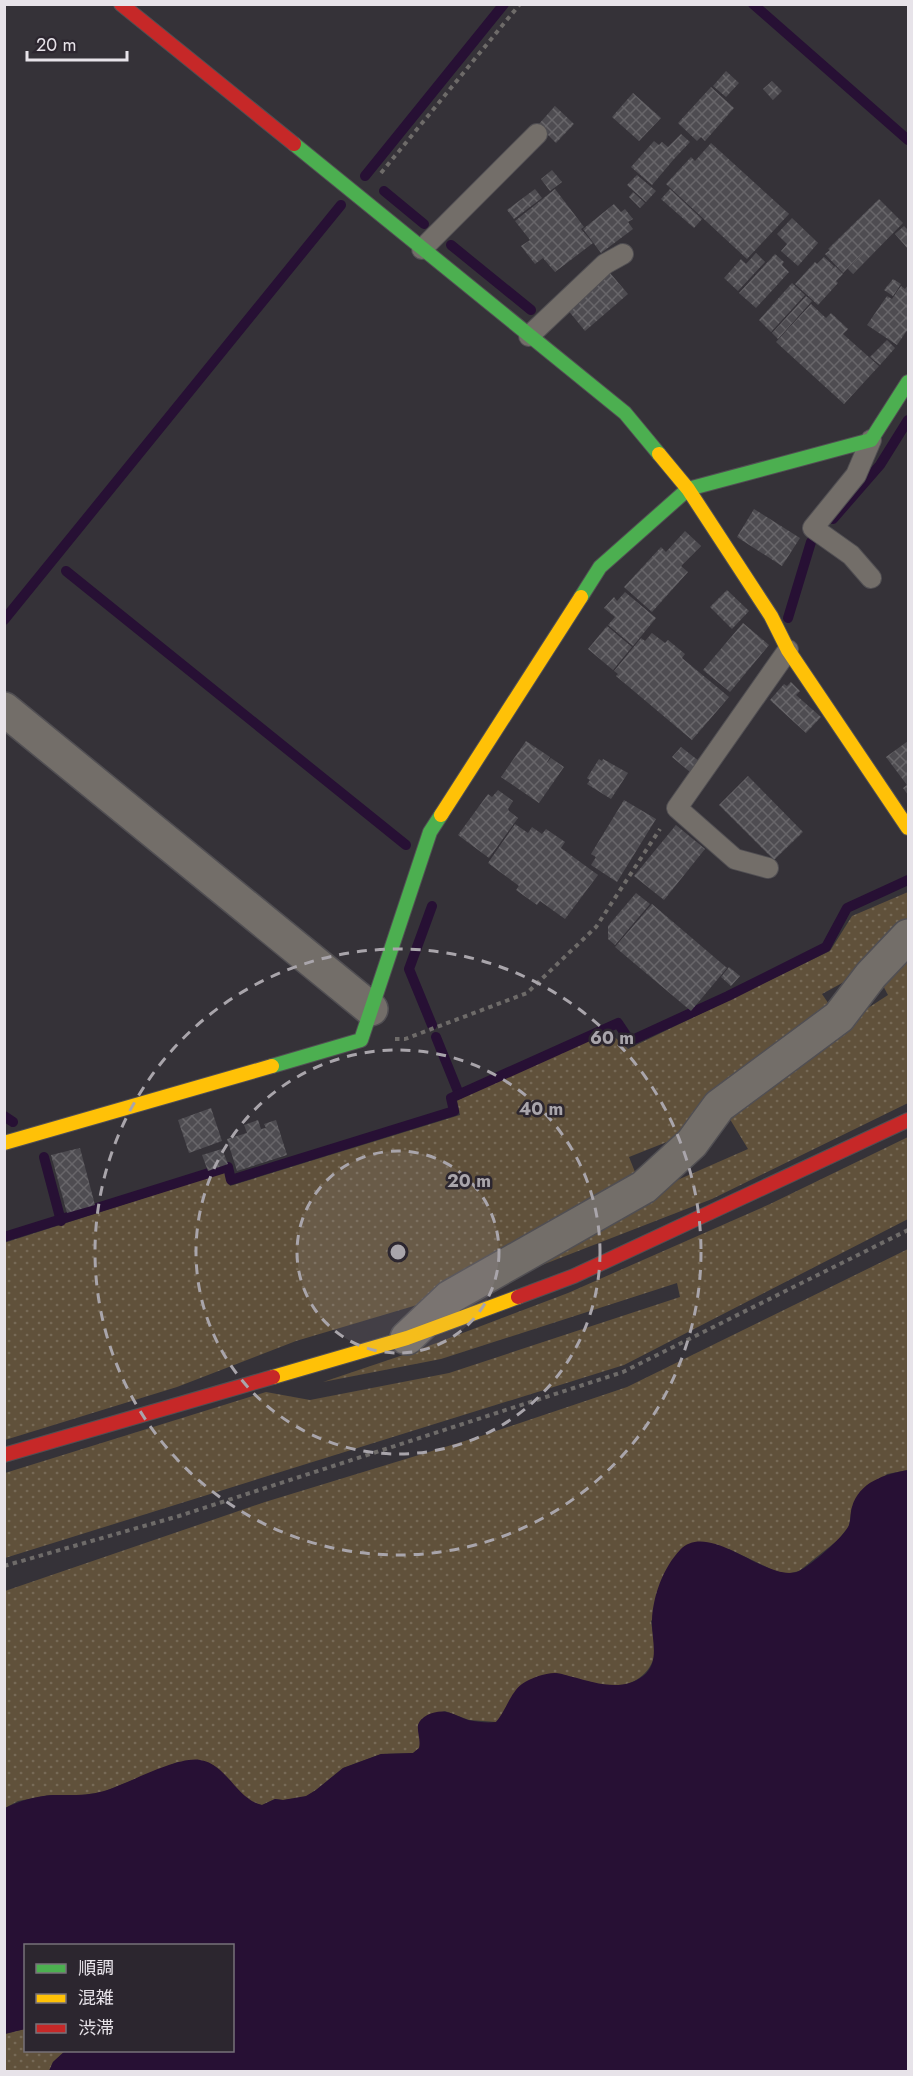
<svg xmlns="http://www.w3.org/2000/svg" width="913" height="2076" viewBox="0 0 913 2076" font-family="Jost,'Noto Sans JP',sans-serif">
<defs>
<pattern id="grass-dots" width="8" height="8" patternUnits="userSpaceOnUse" patternTransform="scale(1.5)"><rect width="8" height="8" fill="#60513b"/><path d="M2 2h.1M6 6h.1" fill="none" stroke="#776a57" stroke-width="1.8" stroke-linecap="round"/></pattern>
<pattern id="building-cross-hatch" width="8" height="8" patternUnits="userSpaceOnUse" patternTransform="scale(1.5)"><rect width="8" height="8" fill="#4e4c51"/><path d="M0 0l8 8M0 8l8-8" fill="none" stroke="#68666a"/></pattern>
</defs>
<rect width="100%" height="100%" fill="#353238"/>
<g fill="url(#grass-dots)">
<path d="M908,892V920L855,976L822,994L833,1010L682,1136L629,1157L639,1182L417,1305L296,1341L177,1387L5,1440L4,1243L225,1172L230,1186L460,1115L457,1100L608,1031L628,1049L830,951L852,916Z"/>
<path d="M908,951V1103L712,1199L470,1293L641,1196L748,1149L725,1111L842,1025L888,995L880,980Z"/>
<path d="M908,1137V1219L624,1365L5,1558V1473L266,1392L310,1400L449,1373L680,1297L677,1283L441,1359L323,1382L418,1350L568,1293L770,1204Z"/>
<path d="M908,1249V1470L887,1474L852,1507L849,1526L838,1540L799,1571L787,1574L773,1570L729,1549L651,1621C652,1630 655,1640 655,1650C654,1672 633,1687 612,1686C594,1685 574,1678 556,1673L496,1722L469,1720L445,1711L421,1720C417,1729 422,1738 420,1748L413,1753L381,1754L343,1768L316,1790L306,1797L283,1800L275,1799L262,1805L251,1803L213,1765L178,1762L103,1792L82,1795H50L18,1801L5,1808V1591L265,1502L481,1436L627,1387Z"/>
<path d="M25,2029L26,2050L65,2051L53,2062L49,2071H5L4,2034Z"/>
</g>
<path fill="#271034" d="M908,1470V2071H49L53,2062L65,2051L232,2050V1946H26L25,2029L5,2034V1808C19,1801 36,1796 53,1795C70,1795 87,1796 104,1791C128,1784 177,1756 200,1760C227,1764 236,1799 262,1805L275,1799L283,1800L306,1796L316,1790L343,1768L381,1754L413,1753L419,1748C421,1740 417,1732 418,1725C421,1715 437,1710 446,1712C454,1713 461,1718 468,1720C478,1722 487,1723 496,1722C506,1711 510,1693 522,1684C531,1678 544,1673 555,1673C561,1673 568,1676 573,1677C595,1683 623,1692 643,1676C661,1662 651,1639 652,1620C653,1596 663,1568 680,1550C710,1519 768,1585 799,1571C810,1566 845,1536 849,1525C851,1520 850,1513 852,1507C859,1482 885,1474 908,1470Z"/>
<g fill="none" stroke-linecap="round" stroke-linejoin="round">
<g stroke="#271034" stroke-width="10">
<path d="M753,4L908,140"/>
<path d="M365,176L504,4"/>
<path d="M384,191L424,224"/>
<path d="M451,245L531,310"/>
<path d="M833,519L880,465L908,420"/>
<path d="M66,571L406,845"/>
<path d="M788,618L811,542"/>
<path d="M4,620L341,205"/>
<path d="M432,1025L409,969L432,906"/>
<path d="M436,1037L459,1094"/>
<path d="M4,1116L13,1122"/>
<path d="M44,1157L61,1221"/>
<path d="M4,1237L228,1167L231,1180L454,1111L451,1098L618,1023L630,1041L728,996L826,947L847,908L908,880"/>
</g>
</g>
<g fill="url(#building-cross-hatch)">
<path d="M726,71L739,83L726,97L713,86Z"/>
<path d="M772,81L782,91L773,100L763,89Z"/>
<path d="M711,87L734,108L705,141L701,137L697,141L678,123Z"/>
<path d="M633,93L661,118L639,141L612,117Z"/>
<path d="M555,106L574,124L556,143L538,125Z"/>
<path d="M681,134L690,142L674,159L652,185L631,167L654,141L659,145L662,142L668,147Z"/>
<path d="M711,143L789,214L747,259L666,184L691,157L695,161Z"/>
<path d="M552,170L562,182L550,191L541,179Z"/>
<path d="M637,175L656,191L646,202L627,185Z"/>
<path d="M535,189L542,198L514,219L507,210Z"/>
<path d="M555,189L584,227L581,229L593,243L555,272L543,258L535,264L521,246L530,240L515,221Z"/>
<path d="M670,189L702,219L694,228L661,199Z"/>
<path d="M633,192L645,203L640,208L629,197Z"/>
<path d="M879,199L903,223L853,274L848,269L867,249L843,273L825,254L830,250L828,249Z"/>
<path d="M614,204L621,212L625,209L633,219L628,222L633,229L601,253L583,229Z"/>
<path d="M792,218L818,243L798,266L781,251L787,244L777,234Z"/>
<path d="M904,226L908,230V249L895,234Z"/>
<path d="M756,253L765,262L738,291L724,278L741,259L746,264Z"/>
<path d="M775,254L784,262L782,265L789,272L756,308L739,293Z"/>
<path d="M824,257L834,266L830,271L835,266L843,274L836,281L838,283L818,305L795,284L815,262L817,264Z"/>
<path d="M610,273L628,294L585,331L567,309Z"/>
<path d="M893,279L901,284L893,296L884,290Z"/>
<path d="M792,283L805,295L771,332L759,320Z"/>
<path d="M908,285V329L897,345L867,325L887,296L892,299L901,286L905,289Z"/>
<path d="M806,296L812,301L778,339L772,333Z"/>
<path d="M811,304L826,318L831,313L848,329L843,334L879,366L844,404L776,342Z"/>
<path d="M887,340L895,348L880,365L870,357Z"/>
<path d="M754,509L800,538L782,566L737,537Z"/>
<path d="M685,531L701,546L681,566L688,572L652,612L624,587L661,547L666,552Z"/>
<path d="M727,590L749,611L732,629L710,607Z"/>
<path d="M625,592L656,618L633,646L608,625L615,617L604,608L614,597L617,601Z"/>
<path d="M743,623L769,645L730,692L703,670Z"/>
<path d="M607,626L632,647L613,670L588,649Z"/>
<path d="M652,633L665,643L668,640L685,654L682,658L729,697L692,740L616,676L618,674L614,671L641,638L645,641Z"/>
<path d="M791,682L800,691L796,695L821,717L806,733L770,700L784,684L787,686Z"/>
<path d="M526,741L550,757L546,764L551,758L564,767L539,803L501,777Z"/>
<path d="M908,741V795L903,788L907,785L886,757Z"/>
<path d="M681,747L699,761L690,772L672,757Z"/>
<path d="M599,759L602,761L603,759L628,773L611,799L587,784L590,780L587,778Z"/>
<path d="M748,776L803,832L774,860L719,805Z"/>
<path d="M498,790L513,801L508,809L509,811L518,818L489,858L458,835L488,794L492,797Z"/>
<path d="M624,800L656,819L617,882L591,865L596,857L591,854Z"/>
<path d="M515,824L528,833L532,827L542,834L546,829L565,842L561,848L598,875L565,919L540,901L537,905L516,890L519,886L488,863Z"/>
<path d="M676,825L705,849L664,900L634,876Z"/>
<path d="M636,893L650,904L615,945L608,939V926Z"/>
<path d="M652,904L727,968L691,1011L615,947Z"/>
<path d="M729,967L740,976L731,986L721,977Z"/>
<path d="M211,1108L222,1141L189,1153L178,1120Z"/>
<path d="M258,1120L261,1129L266,1128L264,1124L276,1120L287,1155L237,1171L227,1139L247,1133L244,1125Z"/>
<path d="M80,1148L95,1205L67,1213L51,1155Z"/>
<path d="M222,1149L228,1164L208,1171L202,1155Z"/>
</g>
<g fill="none" stroke-linecap="round" stroke-linejoin="round">
<defs>
<g id="lane">
<path d="M422,249L537,134"/>
<path d="M529,336L605,264L623,254"/>
<path d="M871,578L851,555L813,528L856,475L871,440"/>
<path d="M768,868L735,859L677,808L788,650"/>
</g>
<g id="street">
<path d="M4,709L371,1009"/>
<path d="M407,1338L450,1297L644,1187L692,1143L719,1106L839,1017L871,975L908,936"/>
</g>
<g id="fast">
<path d="M294,144L625,413L659,454"/>
<path d="M581,597L600,567L688,489L871,440L908,382"/>
<path d="M272,1066L361,1040L430,832L441,815"/>
</g>
<g id="slow">
<path d="M659,454L688,489L771,616L788,650L908,828"/>
<path d="M441,815L581,597"/>
<path d="M4,1143L272,1066"/>
<path d="M273,1377L407,1338L518,1297"/>
</g>
<g id="jam">
<path d="M121,4L294,144"/>
<path d="M518,1297L574,1276L908,1120"/>
<path d="M4,1455L273,1377"/>
</g>
</defs>
<use href="#lane" stroke="#514f53" stroke-width="22"/>
<use href="#street" stroke="#514f53" stroke-width="36"/>
<use href="#fast" stroke="#514f53" stroke-width="16"/>
<use href="#slow" stroke="#514f53" stroke-width="16"/>
<use href="#jam" stroke="#514f53" stroke-width="16"/>
<g stroke="#6e6b69" stroke-width="4" stroke-dasharray="4.5 4.5" stroke-linecap="butt">
<path d="M381,173L520,4"/>
<path d="M395,1039H405L527,993L596,927L660,829"/>
<path d="M4,1566L179,1516L623,1372L908,1230"/>
</g>
<use href="#lane" stroke="#736e69" stroke-width="20"/>
<use href="#street" stroke="#736e69" stroke-width="33"/>
<use href="#fast" stroke="#4caf50" stroke-width="14"/>
<use href="#slow" stroke="#ffc107" stroke-width="14"/>
<use href="#jam" stroke="#c62828" stroke-width="14"/>
</g>
<circle cx="398" cy="1252" r="101" fill="#a9a5ab" fill-opacity=".12"/>
<g fill="none" stroke="#a9a5ab" stroke-width="3" stroke-dasharray="10 8">
<circle cx="398" cy="1252" r="101"/>
<circle cx="398" cy="1252" r="202"/>
<circle cx="398" cy="1252" r="303"/>
</g>
<circle cx="398" cy="1252" r="9" fill="#a9a5ab" stroke="#2c262f" stroke-width="3"/>
<g font-size="18" text-anchor="middle" font-weight="bold" fill="#a9a5ab" stroke="#2c262f" stroke-width="5" stroke-linejoin="round" paint-order="stroke">
<text x="612" y="1044">60 m</text>
<text x="541" y="1115">40 m</text>
<text x="469" y="1187">20 m</text>
</g>
<rect width="913" height="2076" fill="none" stroke="#e7e3e9" stroke-width="12"/>
<rect x="24" y="1944" width="210" height="108" fill="#2c262f" stroke="#777279" stroke-width="1.5"/>
<rect x="36" y="1964" width="30" height="9" fill="#4caf50" stroke="#777279" stroke-width="1.5"/>
<text x="78" y="1974" font-size="18" fill="#e7e3e9">順調</text>
<rect x="36" y="1994" width="30" height="9" fill="#ffc107" stroke="#777279" stroke-width="1.5"/>
<text x="78" y="2004" font-size="18" fill="#e7e3e9">混雑</text>
<rect x="36" y="2024" width="30" height="9" fill="#c62828" stroke="#777279" stroke-width="1.5"/>
<text x="78" y="2034" font-size="18" fill="#e7e3e9">渋滞</text>
<path d="M27 51v9h100v-9" fill="none" stroke="#e7e3e9" stroke-width="3"/>
<text x="36" y="51" font-size="18" fill="#e7e3e9" stroke="#2c262f" stroke-width="4.5" paint-order="stroke">20 m</text>
</svg>
